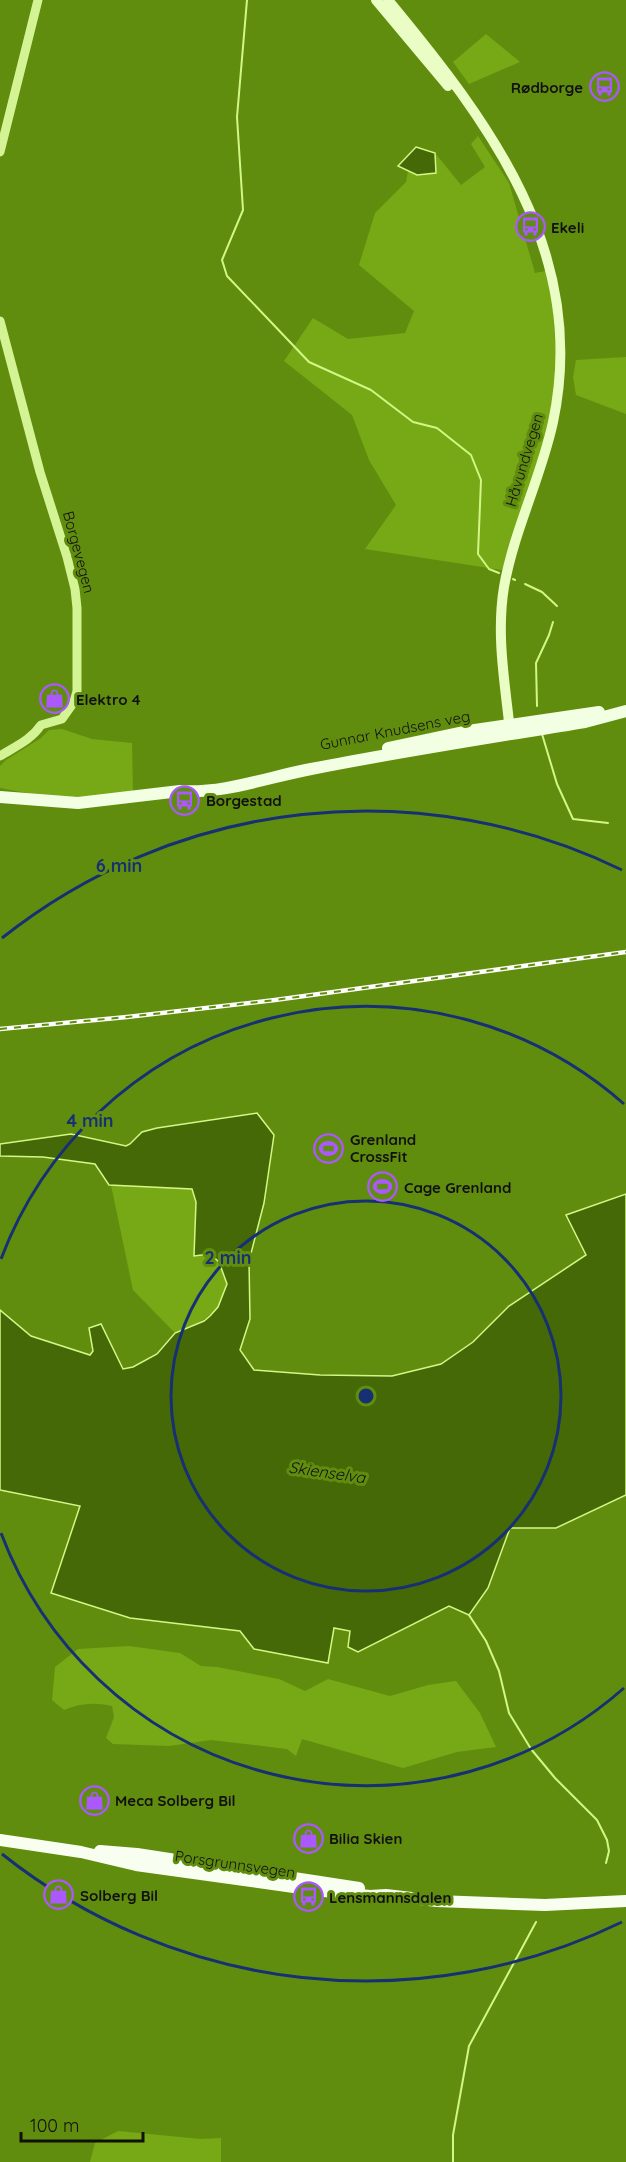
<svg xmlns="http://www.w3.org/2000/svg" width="626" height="2162" viewBox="0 0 626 2162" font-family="Quicksand,sans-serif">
<rect width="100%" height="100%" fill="#618d0e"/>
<g fill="#77a815">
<path d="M486,34L520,62L469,84L453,62Z"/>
<path d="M478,136L509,183L535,273L550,270L558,382L545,453L508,571L365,549L396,505L369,460L352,415L284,361L313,318L348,339L405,333L414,311L359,265L375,213L406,182L408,171L417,175L436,173L435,153L461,185L485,167L471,144Z"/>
<path d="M626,357V414L576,395L573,377L576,360Z"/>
<path d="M62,729L92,739L132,743L133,793L74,798L43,796L0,788V766L6,760L41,738L49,730Z"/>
<path d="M111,1185L192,1189L196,1202L195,1256L210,1254L218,1262L227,1284C221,1315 201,1322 175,1333L133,1290Z"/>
<path d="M129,1646L180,1653L201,1666L217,1667L279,1679L305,1691L328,1679L390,1696L428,1685L456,1681L480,1713L496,1747L457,1752L403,1768L302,1739L296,1756L287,1749L211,1740L169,1746L113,1744L106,1738L114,1717L112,1706C95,1702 80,1703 64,1710L52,1700L55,1667L78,1649Z"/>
<path d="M118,2131L201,2139L221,2138V2162H90L95,2143Z"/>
</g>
<g fill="#466908" stroke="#d3f786" stroke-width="1.5">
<path d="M416,147L435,153L436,173L417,175L398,166Z"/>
<path d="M257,1113L274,1135L264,1203L249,1261L250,1319L240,1350L254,1370L320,1375L392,1376L441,1364L473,1342L509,1306L586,1255L566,1215L626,1194V1495L556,1528H510L488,1588L469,1615L449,1606L358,1652L348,1647L350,1631L334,1628L328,1663L254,1649L240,1631L130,1618L51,1593L80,1506L0,1490V1310L31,1336L90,1355L93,1351L89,1328L101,1324L123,1369L133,1367L157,1354L175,1333L204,1321L210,1316L218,1307L227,1284L219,1262L210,1254L194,1256L196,1202L192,1189L109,1185L95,1164L43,1157L0,1156V1144L71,1134L126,1146L130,1144L142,1132L157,1128Z"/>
</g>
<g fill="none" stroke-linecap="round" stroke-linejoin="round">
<g stroke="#d3f786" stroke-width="2">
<path d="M247,0L237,117L243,210L222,260L227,276L309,362L371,390L413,422L437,428L471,455L481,480L478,554L489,569L499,573"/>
<path d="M513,579L515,580"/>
<path d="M525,584L542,592L557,606"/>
<path d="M537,706L536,663L549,635L553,622"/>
<path d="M542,734L557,784L573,819L608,823"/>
<path d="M469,1615L486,1641L499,1671L509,1713L531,1749L555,1778L597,1820L607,1840L609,1851L606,1863"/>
<path d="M453,2162V2135L469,2046L536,1922"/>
</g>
<g stroke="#d4f395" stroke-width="9">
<path d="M0,152L38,0"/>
<path d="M0,321L40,472L67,557L75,589L77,608V691L74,702L62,719L41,725C31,740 16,746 0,756"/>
</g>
<g stroke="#e9fdc5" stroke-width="10">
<path d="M376,0L448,86"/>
<path d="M388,0C489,122 589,253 553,422C541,478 514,530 504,587C496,635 505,683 510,731"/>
</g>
<g stroke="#f3ffe2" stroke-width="12">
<path d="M388,748L468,731L599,712"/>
<path d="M0,797L78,803L180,791C224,794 268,777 311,769C402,751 494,737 585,722L626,711"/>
</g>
<g stroke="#f9fff0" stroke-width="12">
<path d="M0,1840L81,1852L136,1865L315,1890L370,1896L386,1895L437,1901L545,1905L626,1901"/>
<path d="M100,1851L137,1854L359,1888"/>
</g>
<defs>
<path id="rail" d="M0,1029L127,1017L275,1000L626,952"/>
</defs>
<use href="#rail" stroke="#fff" stroke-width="4.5"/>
<use href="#rail" stroke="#618d0e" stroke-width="2" stroke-dasharray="7" stroke-linecap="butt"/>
</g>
<g fill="none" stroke="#173074" stroke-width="3">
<circle cx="366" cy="1396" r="195"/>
<path d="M624 1688A390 390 0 0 1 1 1533M1 1259A390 390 0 0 1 624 1104"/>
<path d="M622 1922A585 585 0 0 1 2 1854M2 938A585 585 0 0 1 622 870"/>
</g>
<defs>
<symbol id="bus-ring" viewBox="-11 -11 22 22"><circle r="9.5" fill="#618d0e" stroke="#ab58ff" stroke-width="1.5"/><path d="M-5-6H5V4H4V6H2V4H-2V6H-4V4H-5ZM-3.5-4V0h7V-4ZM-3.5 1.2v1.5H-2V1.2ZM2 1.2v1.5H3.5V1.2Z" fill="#ab58ff"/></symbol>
<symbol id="shop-ring" viewBox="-11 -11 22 22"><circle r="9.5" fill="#618d0e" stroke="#ab58ff" stroke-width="1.5"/><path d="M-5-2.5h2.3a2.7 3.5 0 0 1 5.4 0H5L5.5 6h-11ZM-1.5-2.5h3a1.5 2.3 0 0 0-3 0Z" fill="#ab58ff"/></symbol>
<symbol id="stadium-ring" viewBox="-11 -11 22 22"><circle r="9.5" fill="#618d0e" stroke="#ab58ff" stroke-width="1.5"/><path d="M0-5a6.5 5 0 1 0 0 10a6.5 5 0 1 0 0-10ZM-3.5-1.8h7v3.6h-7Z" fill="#ab58ff"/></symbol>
</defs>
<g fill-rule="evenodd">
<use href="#bus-ring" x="588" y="70" width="33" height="33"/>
<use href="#bus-ring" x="514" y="210" width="33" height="33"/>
<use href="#shop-ring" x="38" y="682" width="33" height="33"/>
<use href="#bus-ring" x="168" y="784" width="33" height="33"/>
<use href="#stadium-ring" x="312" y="1132" width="33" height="33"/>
<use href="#stadium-ring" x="366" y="1170" width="33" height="33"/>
<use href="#shop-ring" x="78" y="1784" width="33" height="33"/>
<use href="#shop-ring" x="292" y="1822" width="33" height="33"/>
<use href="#shop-ring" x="42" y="1878" width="33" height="33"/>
<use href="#bus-ring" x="292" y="1880" width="33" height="33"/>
</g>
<g text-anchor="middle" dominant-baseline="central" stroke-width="6" stroke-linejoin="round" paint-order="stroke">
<g font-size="15" font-weight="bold" fill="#111" stroke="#618d0e" text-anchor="start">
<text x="583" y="87" text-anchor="end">Rødborge</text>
<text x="551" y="227">Ekeli</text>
<text x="76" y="699">Elektro 4</text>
<text x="206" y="800">Borgestad</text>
<text x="350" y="1139">Grenland<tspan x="350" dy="17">CrossFit</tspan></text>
<text x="404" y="1187">Cage Grenland</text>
<text x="115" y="1800">Meca Solberg Bil</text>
<text x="329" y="1838">Bilia Skien</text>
<text x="80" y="1895">Solberg Bil</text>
<text x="329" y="1897">Lensmannsdalen</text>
</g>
<g font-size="15" fill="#111" stroke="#618d0e">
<text transform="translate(524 460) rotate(-73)">Håvundvegen</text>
<text transform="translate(79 552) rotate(75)">Borgevegen</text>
<text transform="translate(395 730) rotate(-11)">Gunnar Knudsens veg</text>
<text transform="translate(235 1864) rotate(8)">Porsgrunnsvegen</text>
</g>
<g font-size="16" font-style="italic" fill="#111" stroke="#618d0e">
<text transform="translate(327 1472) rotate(8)">Skienselva</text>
</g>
</g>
<circle cx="366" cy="1396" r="9" fill="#173074" stroke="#618d0e" stroke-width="3"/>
<g font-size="18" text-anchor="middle" font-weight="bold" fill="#173074" stroke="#618d0e" stroke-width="6" stroke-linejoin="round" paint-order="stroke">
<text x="119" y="872">6 min</text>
<text x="90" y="1127">4 min</text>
<text x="228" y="1264">2 min</text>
</g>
<path d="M21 2132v9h122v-9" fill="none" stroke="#111111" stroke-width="3"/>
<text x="30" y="2132" font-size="18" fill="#111111" stroke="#618d0e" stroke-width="4.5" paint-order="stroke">100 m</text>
</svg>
